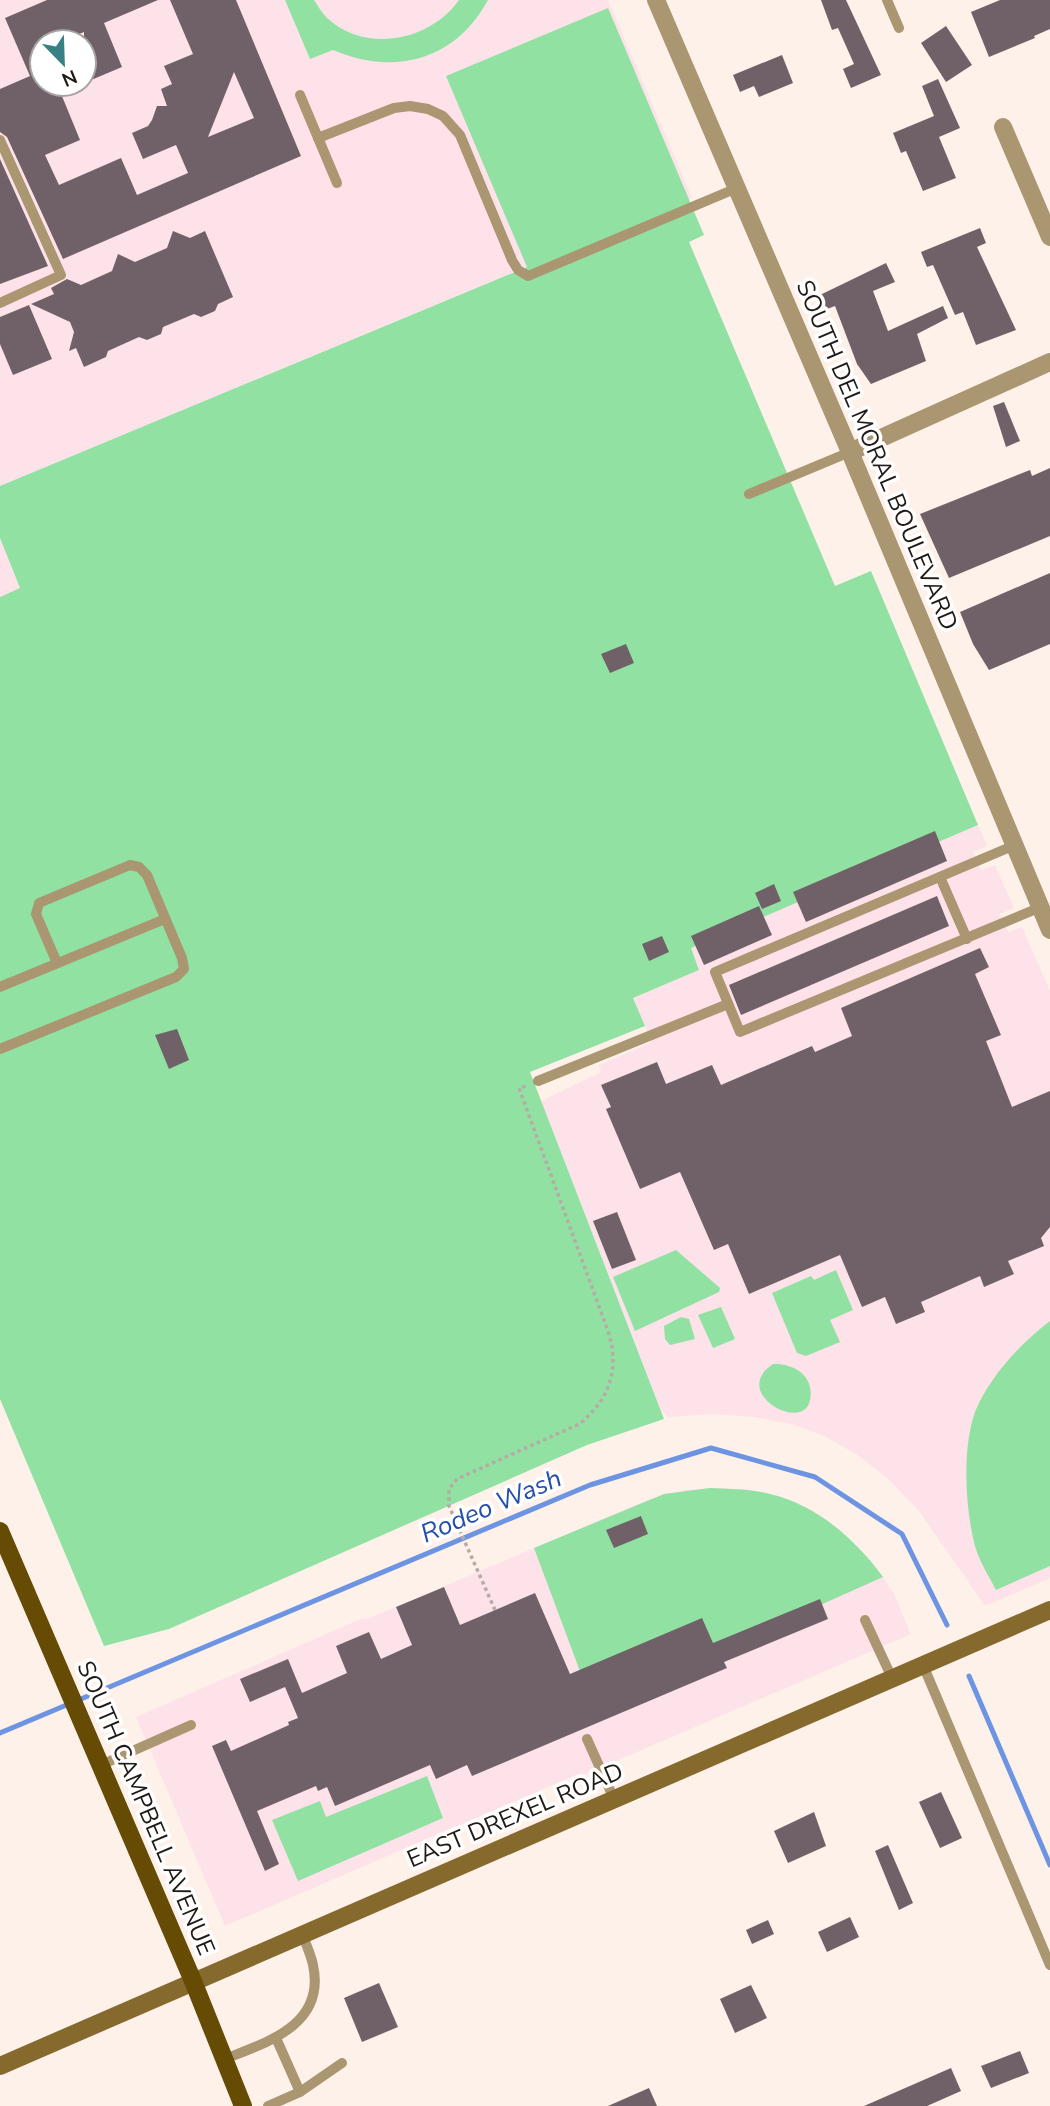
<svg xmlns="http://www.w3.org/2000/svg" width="1050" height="2106" viewBox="0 0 1050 2106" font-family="'Nunito Sans',sans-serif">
<rect width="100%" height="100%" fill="#fef1ea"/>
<g fill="#fde2e9" fill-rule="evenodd">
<path d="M0,0H608L692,198L0,486ZM42,42H84V84H42Z"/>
<path d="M0,538L20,589L0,597Z"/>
<path d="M978,825L987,846L973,852L981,870L995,865L1014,908L1000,914L1008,932L1022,927L1050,991V1578L985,1606L919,1511L886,1477L856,1454L824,1436L792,1424L754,1417L711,1414L669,1417L661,1411L541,1101L601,1072L599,1065L652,1042L633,998L699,970L690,948Z"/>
<path d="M710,1488L746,1489L773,1495L795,1502L836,1527L870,1559L883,1577L894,1594L911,1634L586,1774H578L225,1926L136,1717L363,1618L365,1620L647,1500L685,1490Z"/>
</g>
<g fill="#91e1a3">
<path d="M285,0H314C318,6 322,13 327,18C366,54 430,41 459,0H488C455,61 394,76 333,50L310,59Z"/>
<path d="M608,8L704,235L689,242L835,586L871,571L978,825L691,948L699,970L633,998L645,1026L530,1072L664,1419L587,1445L169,1629L104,1646L0,1399V597L20,588L0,538V486L527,267L446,76Z"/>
<path d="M676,1250L720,1288L719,1292L635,1331L613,1277Z"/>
<path d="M836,1270L853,1310L830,1320L840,1342L806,1356L797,1353L772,1293L811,1276L814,1280Z"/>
<path d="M721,1307L735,1339L713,1348L698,1315Z"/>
<path d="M681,1317L689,1319L695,1339L670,1345L665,1339L664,1326Z"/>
<path d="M1050,1321V1566L996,1590C989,1576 979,1561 975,1546C965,1508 962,1449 975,1412C989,1377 1021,1343 1050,1321Z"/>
<path d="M773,1364C794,1363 815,1376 810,1400C804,1434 729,1393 773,1364Z"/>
<path d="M710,1488C730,1489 751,1489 770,1494C817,1505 855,1539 883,1577L601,1703L590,1698L534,1548L664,1494Z"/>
<path d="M427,1776L443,1818L298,1881L272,1820L320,1801L326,1817Z"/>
</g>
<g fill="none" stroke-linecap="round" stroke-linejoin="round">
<g stroke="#6c94e3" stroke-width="5">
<path d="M969,1676L1050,1865"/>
<path d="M0,1733L590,1485L711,1448L815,1477L902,1534L947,1625"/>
</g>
</g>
<g fill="#706168" fill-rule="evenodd">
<path d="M47,0H158L104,23L122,67L84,83V32L60,42H42V84H57L80,140L45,155L59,185L121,158L137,195L188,173L176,145L143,159L132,133L148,126L152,120L157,106H167L161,89L172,84L164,66L193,54L170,0H236L301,156L63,259L7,137L0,132V89L30,76L5,18ZM234,72L254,118L208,137Z"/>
<path d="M821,0H846L881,75L851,88L843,69L854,64L838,28L832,30Z"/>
<path d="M1000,0H1050V29L1034,36L1035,38L989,57L971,12Z"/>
<path d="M946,26L972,65L946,82L921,43Z"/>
<path d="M782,55L793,83L759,97L754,86L740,92L733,75Z"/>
<path d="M938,79L960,128L939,137L956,178L923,191L906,151L901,153L893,133L934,116L922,86Z"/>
<path d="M0,159L48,266L0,284Z"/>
<path d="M980,228L986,243L977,247L1016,330L976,345L963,312L955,315L933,265L927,267L921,252Z"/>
<path d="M173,231L190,238L205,231L233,297L218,304L215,311L201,317L194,314L163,327L161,334L147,340L139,337L108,351L106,357L84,367L76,348L69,351L74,332L70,322L31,304L54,294L51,288L67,279L81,285L112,271L118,254L135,262L167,248Z"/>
<path d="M886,263L895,282L873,291L888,331L943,306L948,318L917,334L926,361L871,384L857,364L835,306L827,309L820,295Z"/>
<path d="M29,305L52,359L13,375L0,344V317Z"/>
<path d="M1004,402L1020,441L1006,447L993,406Z"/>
<path d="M1050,468V536L949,578L920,514L1030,470L1032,476Z"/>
<path d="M1050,573V644L989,670L973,644L960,612Z"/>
<path d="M626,644L634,663L610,673L601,654Z"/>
<path d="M935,831L947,861L806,922L793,892Z"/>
<path d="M774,884L781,901L762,909L755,893Z"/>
<path d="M937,896L949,926L741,1015L729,985Z"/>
<path d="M759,906L772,935L704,965L691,936Z"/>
<path d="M662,936L669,952L649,961L642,944Z"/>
<path d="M980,948L989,967L975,974L1001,1035L986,1041L1012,1107L1050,1091V1227L1041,1238L1044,1246L1008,1261L1014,1274L984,1287L980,1276L921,1302L925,1312L896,1324L885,1297L862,1307L840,1255L749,1294L728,1244L714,1250L680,1172L640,1189L606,1109L611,1107L601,1085L657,1062L666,1084L712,1065L721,1085L812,1046L815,1052L852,1036L841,1008Z"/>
<path d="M177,1029L189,1060L169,1069L155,1035Z"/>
<path d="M617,1212L636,1260L612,1269L593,1221Z"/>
<path d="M641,1516L648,1534L614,1548L606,1530Z"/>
<path d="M444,1587L460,1625L535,1593L570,1674L702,1618L713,1643L820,1599L828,1619L724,1662L727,1668L472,1776L467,1765L436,1779L430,1765L335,1806L327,1787L318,1791L316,1786L257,1811L279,1864L265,1871L212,1746L226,1740L231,1751L289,1725L288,1722L298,1718L285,1687L250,1702L240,1679L288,1659L302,1693L347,1673L336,1646L369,1632L381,1659L412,1645L396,1607Z"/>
<path d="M941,1792L962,1838L940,1848L919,1802Z"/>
<path d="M814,1812L826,1846L788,1863L774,1831Z"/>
<path d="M888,1845L913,1903L899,1910L875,1851Z"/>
<path d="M850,1917L859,1937L827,1952L818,1932Z"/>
<path d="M768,1920L774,1934L752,1944L746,1930Z"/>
<path d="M379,1983L398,2027L362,2042L344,1998Z"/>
<path d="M751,1985L767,2018L735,2033L720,1999Z"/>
<path d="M1020,2051L1029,2073L991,2088L981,2066Z"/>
<path d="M951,2068L961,2091L927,2106H864Z"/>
<path d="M649,2088L657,2106H608Z"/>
</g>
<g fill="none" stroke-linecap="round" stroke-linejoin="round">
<path stroke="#b6aba5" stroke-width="3.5" stroke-dasharray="3.5 3.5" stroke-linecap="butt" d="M495,1610L449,1506V1489L457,1479L579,1424C610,1400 620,1368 608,1331L519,1088L526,1086"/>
<g stroke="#aa9671" stroke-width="10">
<path d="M887,0L899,28"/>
<path d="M300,95L337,183"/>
<path d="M318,138L394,108L410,106L428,109L443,116L460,135L512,260L518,270L528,276L737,188"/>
<path d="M0,140L61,275L0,303"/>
<path d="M749,494L850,452"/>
<path d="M1015,845L715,972L740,1032L1041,907"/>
<path d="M940,877L967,939"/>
<path d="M0,987L165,919"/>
<path d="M0,1049L176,977L184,969L182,958L147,875L139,867L130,865L39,903L36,914L57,963"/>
<path d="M538,1081L728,1004"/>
<path d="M865,1620L892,1678"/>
<path d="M923,1665L1050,1965"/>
<path d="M587,1739L614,1799"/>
<path d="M101,1765L191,1725"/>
<path d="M225,2059C267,2042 326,2025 313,1965C311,1955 306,1944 302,1934"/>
<path d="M300,2092L342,2063"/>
<path d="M268,2106L300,2092L276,2038"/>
</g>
<g stroke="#aa9671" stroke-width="18">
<path d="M656,0L850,452L1050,930"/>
<path d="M1003,127L1050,237"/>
<path d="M850,452L1050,362"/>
</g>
<path stroke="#85692d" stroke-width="18" d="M0,2066L1050,1610"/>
<path stroke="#664b05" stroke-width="18" d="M0,1531L193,1981L243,2106"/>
</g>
<g text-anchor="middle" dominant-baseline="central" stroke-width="7" stroke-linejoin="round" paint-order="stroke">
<g font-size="24" fill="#201a17" stroke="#fff">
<text transform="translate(877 455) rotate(67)">SOUTH DEL MORAL BOULEVARD</text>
<text transform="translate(146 1808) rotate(67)">SOUTH CAMPBELL AVENUE</text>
<text transform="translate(515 1815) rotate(-23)">EAST DREXEL ROAD</text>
</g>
<g font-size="26" font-style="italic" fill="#234eab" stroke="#fff">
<text transform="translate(491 1506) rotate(-23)">Rodeo Wash</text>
</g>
</g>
<g transform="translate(63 63) rotate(157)"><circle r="33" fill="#ffffff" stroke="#a6a3a2" stroke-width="2"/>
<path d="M0-5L12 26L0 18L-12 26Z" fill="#388083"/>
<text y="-10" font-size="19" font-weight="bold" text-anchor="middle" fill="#201a17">N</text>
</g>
</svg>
